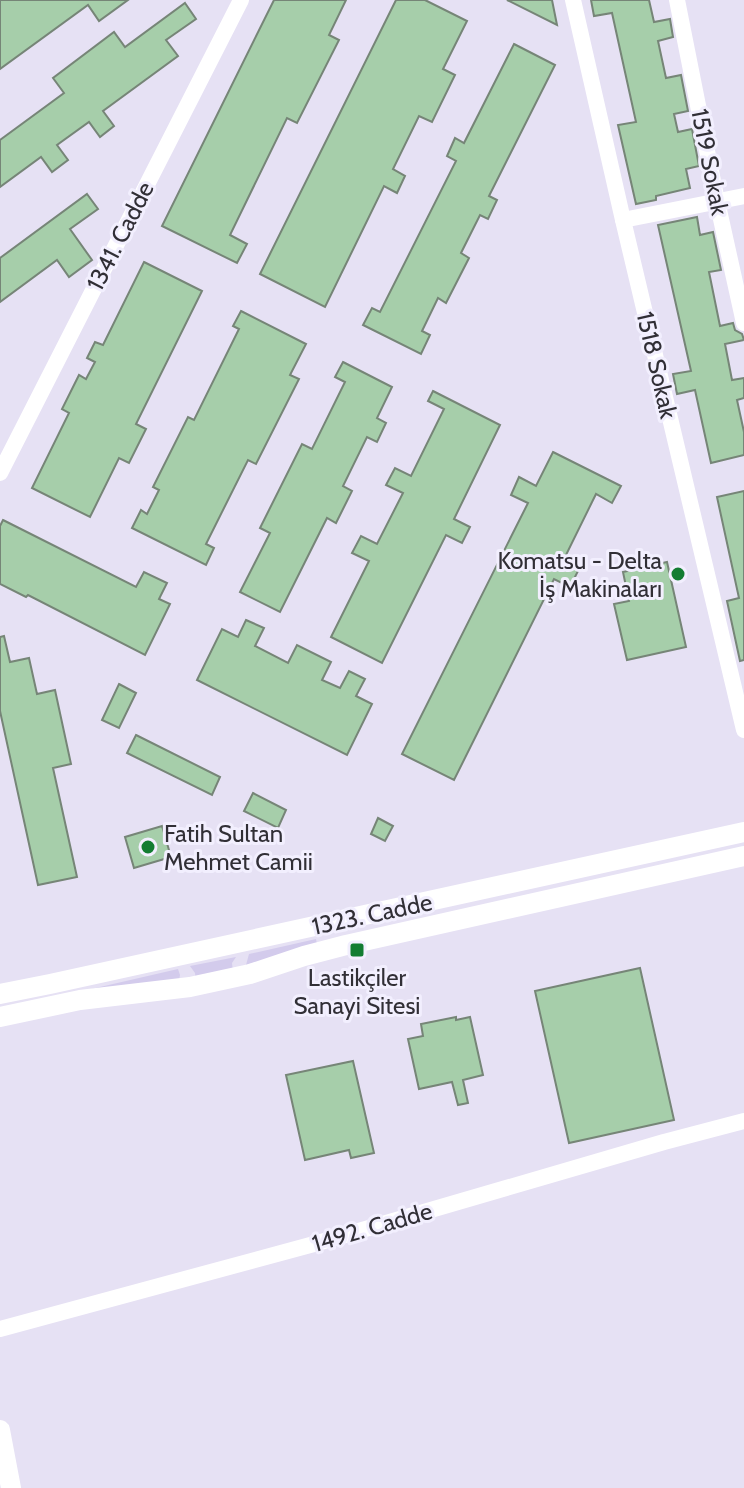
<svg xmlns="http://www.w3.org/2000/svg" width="744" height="1488" viewBox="0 0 744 1488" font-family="Cabin,sans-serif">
<rect width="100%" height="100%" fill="#e6e1f4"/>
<g fill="#d3cbec">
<path d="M316,939L317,944L246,965L249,954Z"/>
<path d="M236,957L232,963L233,972L196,982L195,973L190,966Z"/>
<path d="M178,969L180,975L179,981L87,990Z"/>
</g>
<g fill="#a6ceaa" stroke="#768577" stroke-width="2">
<path d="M0,0H128L99,21L88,5L0,69Z"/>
<path d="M274,0H346L329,35L339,40L297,123L287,118L230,235L247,244L237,263L162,226Z"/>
<path d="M396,0H425L467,21L443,69L455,75L432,122L419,116L393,169L405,176L397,193L384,186L325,307L260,274Z"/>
<path d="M507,0H552L557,25Z"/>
<path d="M591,0H649L654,22L670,19L673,37L658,41L666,78L681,75L688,111L674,114L678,132L692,129L699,166L686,169L690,188L656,196V200L636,204L618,125L636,122L612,13L594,16Z"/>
<path d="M185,3L196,19L166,40L178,56L103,111L114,126L100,137L89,122L57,145L68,160L52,172L41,157L0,187V140L64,93L53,78L114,32L125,47Z"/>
<path d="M514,44L555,65L489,196L497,200L488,219L480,215L461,253L469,258L446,303L438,298L422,331L430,335L421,354L363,325L372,308L380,312L456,161L447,156L455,138L464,143Z"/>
<path d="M87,194L98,209L70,229L92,260L69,277L57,260L0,302V258Z"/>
<path d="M697,217L700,235L713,232L721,270L709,272L720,326L733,323L735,330L742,334L744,340L725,344L732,380L744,378V398L737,400L744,432V455L711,463L695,390L677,394L673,374L691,371L658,225Z"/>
<path d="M144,262L202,291L136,424L146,429L129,463L119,458L90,517L32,488L69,413L62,409L79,375L86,379L95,362L87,358L95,342L103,345Z"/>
<path d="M241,311L306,344L290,375L299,379L256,464L248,460L206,544L214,548L206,565L132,528L141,510L147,514L159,490L153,487L188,417L194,420L239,329L233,326Z"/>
<path d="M343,362L392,387L377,418L386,423L377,442L367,437L343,486L352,491L336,523L327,518L280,612L240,592L270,533L260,528L302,444L312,449L345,382L335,377Z"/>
<path d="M433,391L500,425L454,519L470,527L462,543L446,535L382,663L331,637L369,561L352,553L361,536L377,544L403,493L386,485L395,468L411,476L444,409L428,401Z"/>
<path d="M553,452L621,486L612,503L596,494L563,561L579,569L570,587L554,579L454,780L402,754L528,503L511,495L519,477L536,486Z"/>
<path d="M744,491V660L740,661L727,601L739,598L717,497Z"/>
<path d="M3,520L136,587L144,572L167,583L159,599L170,604L145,655L28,595L26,597L0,584V526Z"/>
<path d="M667,562L686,647L627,660L614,604L629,601L623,572Z"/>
<path d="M246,620L264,628L255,646L288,663L297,645L331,662L322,680L340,688L349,671L365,679L356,696L372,704L347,755L197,680L222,629L238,637Z"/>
<path d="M4,636L10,662L29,658L37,694L55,690L71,764L53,768L77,877L38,885L0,711V637Z"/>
<path d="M119,684L136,693L119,728L102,720Z"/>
<path d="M136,735L220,777L212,795L127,753Z"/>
<path d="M253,793L286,810L278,828L244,811Z"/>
<path d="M378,818L393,826L385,841L371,834Z"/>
<path d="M162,826L171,857L134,868L125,837Z"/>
<path d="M640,968L674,1120L569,1143L535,991Z"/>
<path d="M456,1017V1020L470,1017L483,1075L463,1080L468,1103L458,1105L452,1082L419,1089L408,1039L423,1036L421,1024Z"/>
<path d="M353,1061L374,1153L351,1158L349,1150L305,1160L286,1075Z"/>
</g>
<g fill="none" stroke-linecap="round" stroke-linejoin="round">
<g stroke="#fff" stroke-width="16">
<path d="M573,0L623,220L744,730"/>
<path d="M677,0L717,201L744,323"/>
<path d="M623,220L744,196"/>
<path d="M0,473L241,0"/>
<path d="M0,1329L314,1244L664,1142L744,1121"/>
</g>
<g stroke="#fff" stroke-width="20">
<path d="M0,994L50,984L744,832"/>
<path d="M0,1017L80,1000L190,987L250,974L304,956L346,945L744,856"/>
<path d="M0,1430L11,1488"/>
</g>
</g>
<g fill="#137d32" stroke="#f2effe" stroke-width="3">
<circle cx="678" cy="574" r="8"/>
<circle cx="148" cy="847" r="8"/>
<rect x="349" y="942" width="16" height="16" rx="4"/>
</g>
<g text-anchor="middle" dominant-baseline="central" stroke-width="6" stroke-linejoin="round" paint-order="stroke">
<g font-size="24" fill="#312f36" stroke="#f2effe">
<text transform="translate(710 162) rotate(79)">1519 Sokak</text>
<text transform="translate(120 236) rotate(-63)">1341. Cadde</text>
<text transform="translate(657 365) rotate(77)">1518 Sokak</text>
<text transform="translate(372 914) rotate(-12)">1323. Cadde</text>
<text transform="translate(372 1227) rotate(-16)">1492. Cadde</text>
</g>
<g font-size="24" fill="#312f36" stroke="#f2effe" text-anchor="end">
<text x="662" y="560">Komatsu - Delta<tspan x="662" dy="28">İş Makinaları</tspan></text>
<text x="164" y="833" text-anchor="start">Fatih Sultan<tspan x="164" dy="28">Mehmet Camii</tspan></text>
<text x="357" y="977" text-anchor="middle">Lastikçiler<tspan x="357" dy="28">Sanayi Sitesi</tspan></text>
</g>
</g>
</svg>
